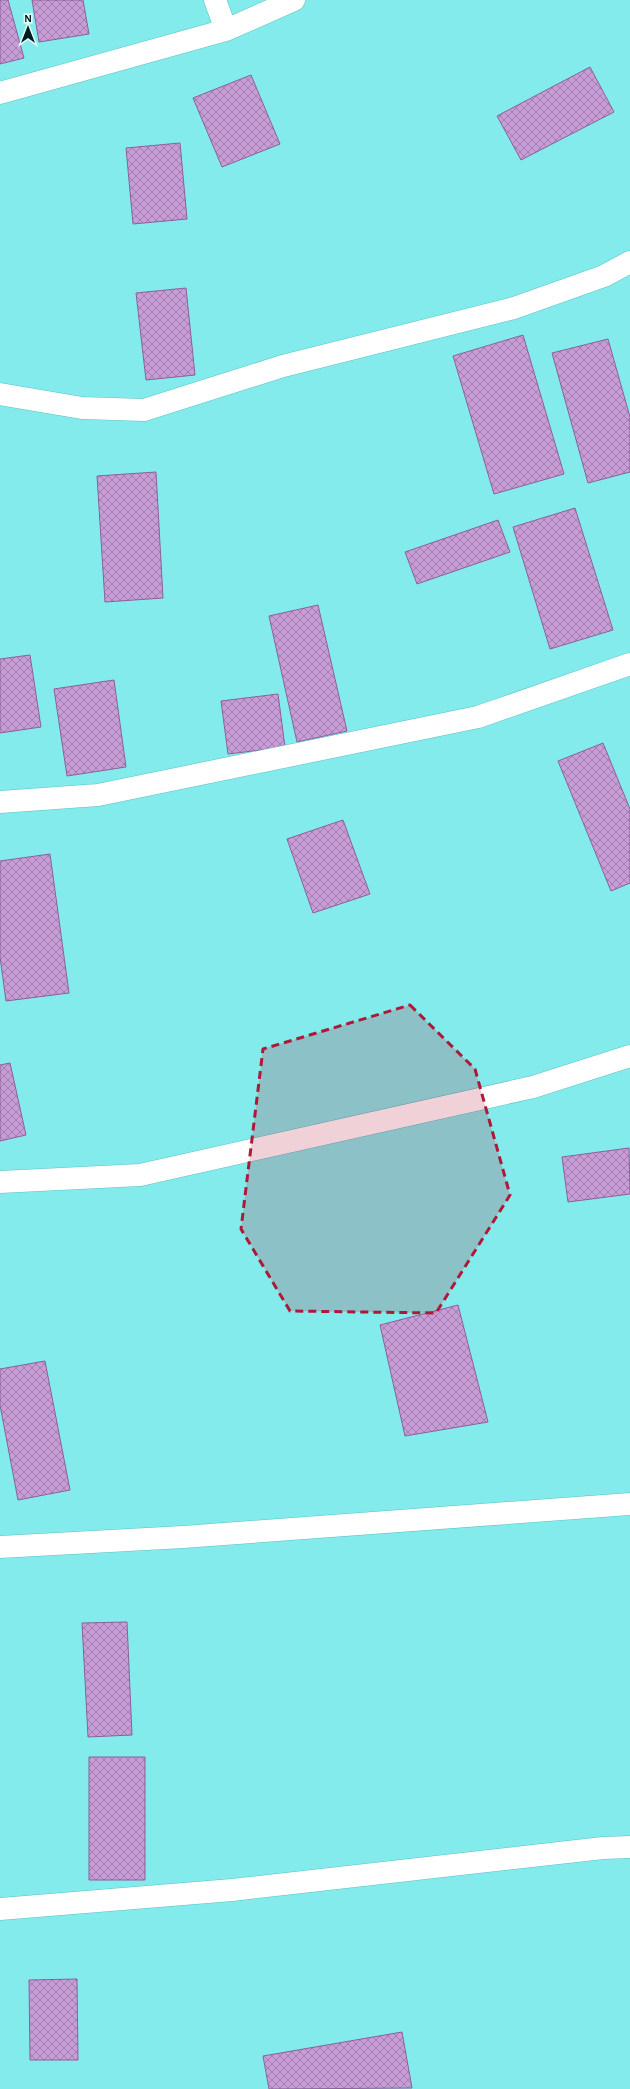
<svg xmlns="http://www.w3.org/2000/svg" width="630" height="2089" font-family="'Alegreya Sans',sans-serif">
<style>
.building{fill:url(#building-cross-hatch);stroke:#8a6199}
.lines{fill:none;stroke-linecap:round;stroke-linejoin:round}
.street-casing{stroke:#59c1c3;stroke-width:23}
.street{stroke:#fff;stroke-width:22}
.marked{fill:#ae1938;fill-opacity:0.2;stroke:#ae1938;stroke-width:3;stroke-dasharray:8 5;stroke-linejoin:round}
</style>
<defs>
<pattern id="building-cross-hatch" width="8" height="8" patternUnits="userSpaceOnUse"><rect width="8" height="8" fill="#c89cd7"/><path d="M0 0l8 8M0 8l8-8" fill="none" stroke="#a07eae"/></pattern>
</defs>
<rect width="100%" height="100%" fill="#84ebed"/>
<path class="building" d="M0,0H8L24,58L0,64Z
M32,0H83L89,34L39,42Z
M590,67L614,112L521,160L497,116Z
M251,75L280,144L222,167L193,98Z
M180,143L187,219L133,224L126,148Z
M186,288L195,375L146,380L136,293Z
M523,335L564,474L494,494L453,356Z
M608,339L630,417V472L588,483L552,353Z
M156,472L163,598L105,602L97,476Z
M575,508L613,630L550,649L513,527Z
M498,520L510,552L417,584L405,552Z
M318,605L347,731L297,742L269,616Z
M30,655L41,727L0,733V659Z
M114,680L126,767L67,776L54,689Z
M278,694L285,747L228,754L221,701Z
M603,743L630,809V883L611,891L558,761Z
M343,820L370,894L313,913L287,839Z
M50,854L69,993L6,1001L0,957V861Z
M10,1063L26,1135L0,1141V1065Z
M629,1148L630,1194L568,1202L562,1157Z
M458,1305L488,1422L405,1436L380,1325Z
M45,1361L70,1490L18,1500L0,1405V1369Z
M127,1622L132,1735L88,1737L82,1623Z
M89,1757H145V1880H89Z
M77,1979L78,2060H30L29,1980Z
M402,2032L412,2088L269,2089L263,2056Z"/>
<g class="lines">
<defs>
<path id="street" d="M215,0L226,30
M0,93L226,30L294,0
M0,394L82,408L144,410L283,366L514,308L604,276L630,262
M0,802L98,795L478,717L630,664
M0,1182L140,1175L533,1087L630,1056
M0,1547L183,1537L630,1504
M0,1909L232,1890L603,1848L630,1847"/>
</defs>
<use href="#street" class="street-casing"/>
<use href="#street" class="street"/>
</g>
<path class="marked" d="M410,1005L475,1069L510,1195L436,1313L290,1311L241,1229L263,1049Z"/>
<g transform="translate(28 28)" stroke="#e2fefe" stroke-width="3" paint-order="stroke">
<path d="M0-3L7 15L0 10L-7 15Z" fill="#001b1c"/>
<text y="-6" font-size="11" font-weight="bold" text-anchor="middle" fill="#001b1c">N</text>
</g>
</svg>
